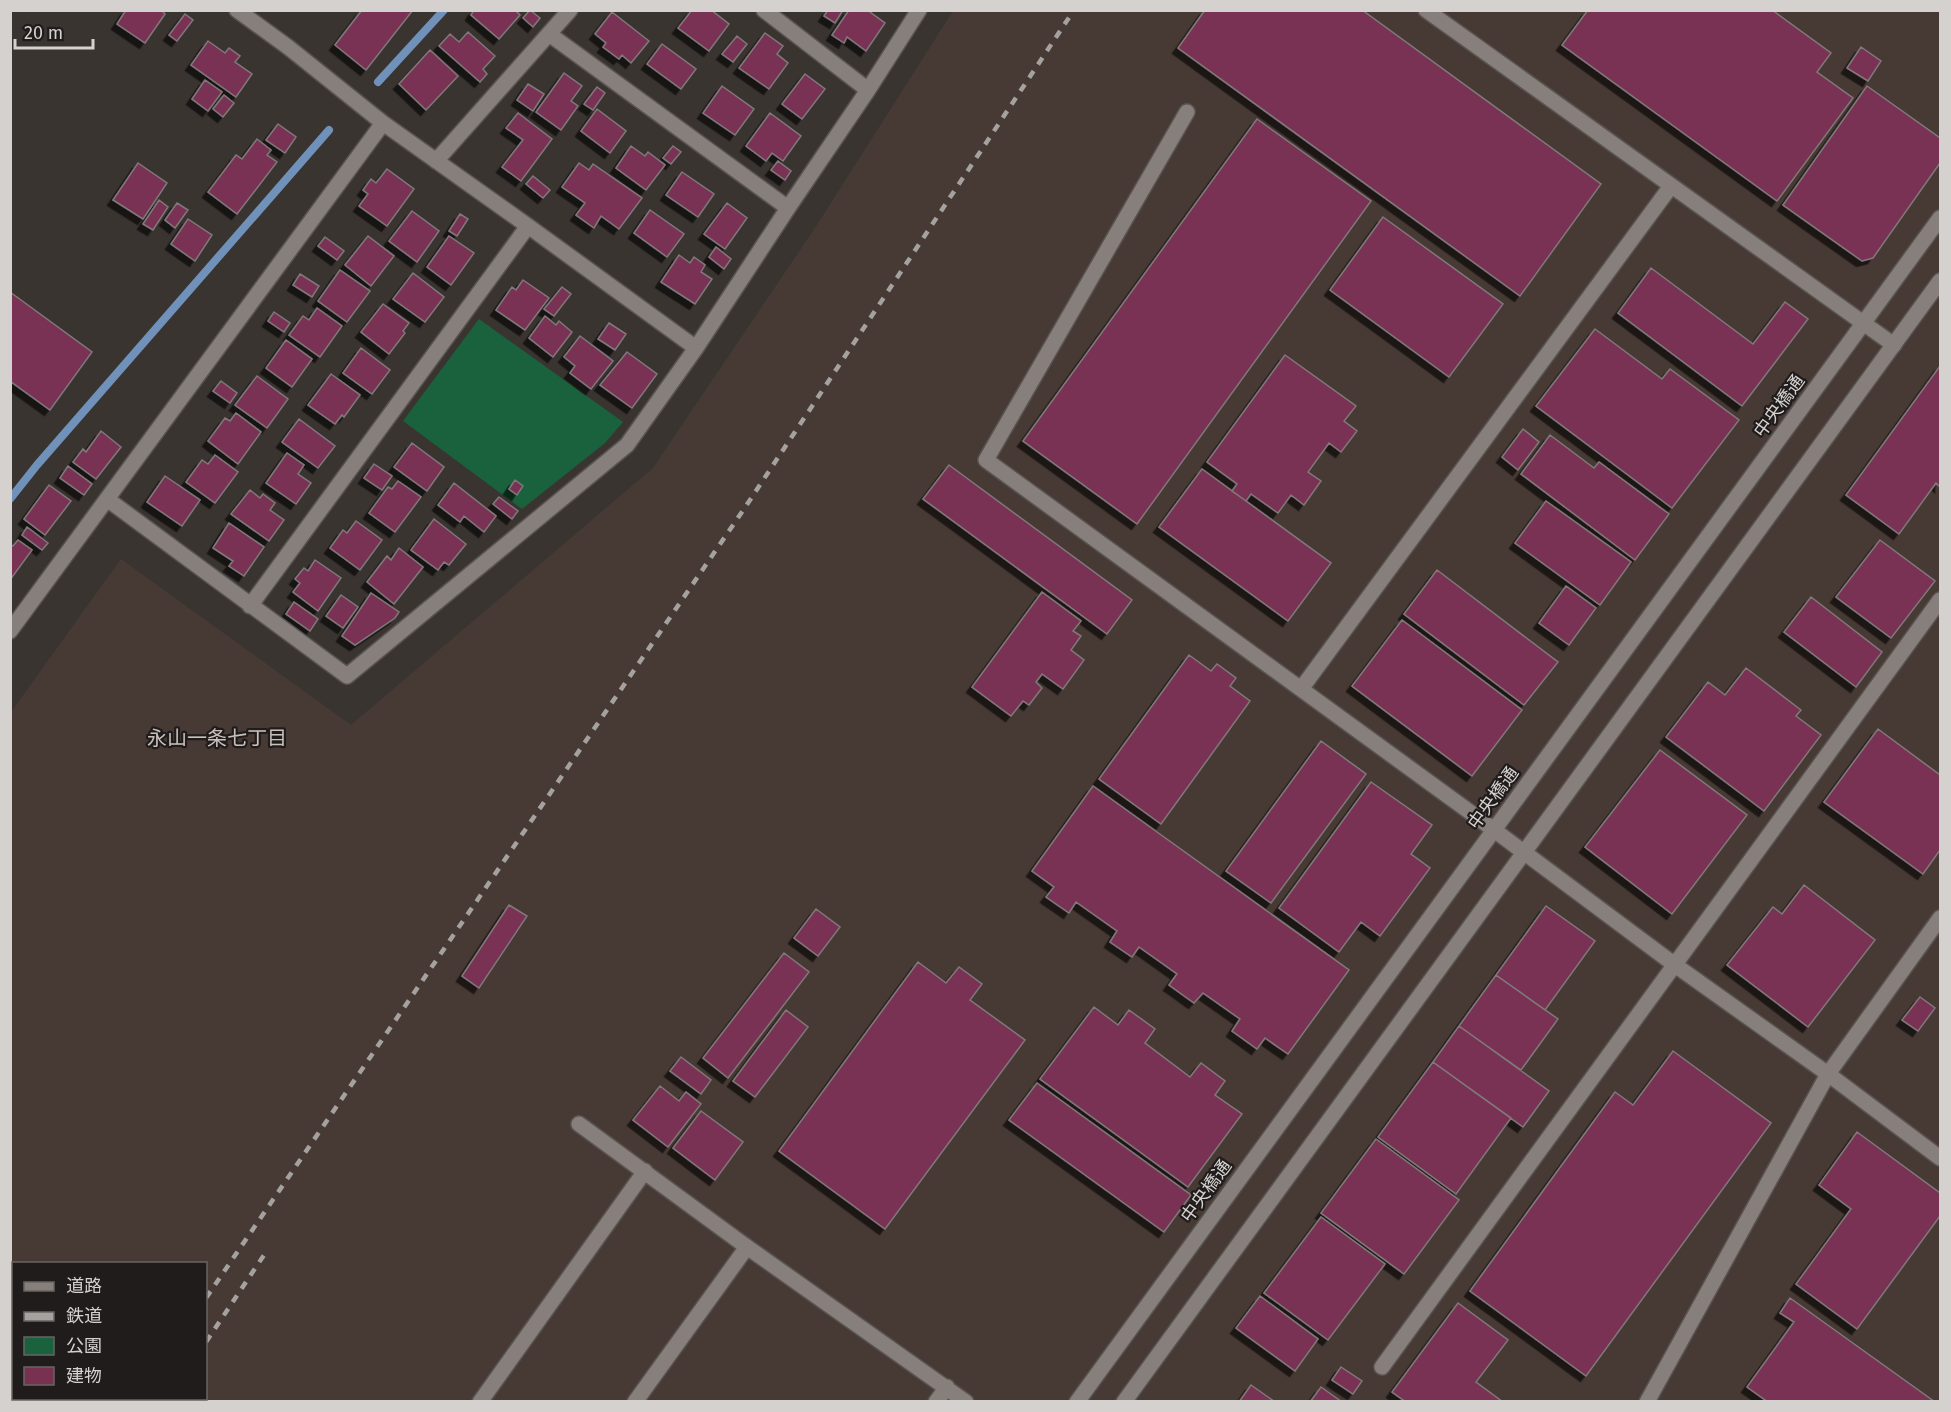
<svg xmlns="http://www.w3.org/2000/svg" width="1951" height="1412" font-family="'Fira Sans','Noto Sans JP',sans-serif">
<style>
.built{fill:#473a34;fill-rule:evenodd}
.green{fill:#1a623e}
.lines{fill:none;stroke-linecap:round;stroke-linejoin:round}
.stream{stroke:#7091ba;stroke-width:8}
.building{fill:#793152;stroke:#80797b;stroke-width:1.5;filter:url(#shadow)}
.lane-casing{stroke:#585250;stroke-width:18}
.street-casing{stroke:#585250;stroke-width:18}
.secondary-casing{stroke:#585250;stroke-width:18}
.lane{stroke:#867f7c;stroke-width:15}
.street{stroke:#867f7c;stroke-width:15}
.secondary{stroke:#867f7c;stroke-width:15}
.rail{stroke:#a5a19e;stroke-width:4.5;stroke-dasharray:8 8;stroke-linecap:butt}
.labels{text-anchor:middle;stroke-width:4.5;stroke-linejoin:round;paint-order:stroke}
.street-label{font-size:18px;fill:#d5d1cf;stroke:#1f1c1b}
.neighbourhood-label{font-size:20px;fill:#c9c1bd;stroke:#1f1c1b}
</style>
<defs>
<filter id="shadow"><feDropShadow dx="-5.5" dy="5.5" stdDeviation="0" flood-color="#0009"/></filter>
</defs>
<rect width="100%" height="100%" fill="#3a3431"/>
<path class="built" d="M953,11H1940V1401L11,1402V712L121,559L351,725L653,468L817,225ZM14,1264H206V1398H14Z"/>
<path class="green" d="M479,319L623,422L605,443L522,509L403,421Z"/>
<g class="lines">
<path class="stream" d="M378,82L444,10
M10,499L37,465L329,130"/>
</g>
<path class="building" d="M126,10H161L165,14L145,43L117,24Z
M362,10H413L366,70L335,45Z
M474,10H515L520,15L499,39L471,15Z
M530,10L540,18L533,27L523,18Z
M692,10H711L729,24L709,51L678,28Z
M828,10H843L835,23L824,16Z
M849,10H867L885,23L866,51L847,37L844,43L832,35Z
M1205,10H1362L1601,184L1520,296L1178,48Z
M1588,10H1772L1831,53L1817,72L1853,98L1777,201L1562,45Z
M612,12L649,41L631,63L622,55L619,59L603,47L606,43L595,34Z
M185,14L193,20L177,41L169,35Z
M468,32L495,56L483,69L487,74L480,82L439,46L450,34L459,42Z
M765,33L783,46L777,54L788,63L769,89L739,68Z
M737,36L747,44L733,62L722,54Z
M208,41L225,53L229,48L240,56L235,62L252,74L236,97L191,65Z
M662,44L696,69L681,89L647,64Z
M1861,47L1881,61L1868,81L1847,68Z
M430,50L458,76L426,110L399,84Z
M564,73L582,86L571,101L578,106L561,130L536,112Z
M805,74L825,89L802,119L782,104Z
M205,80L222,92L208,111L192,99Z
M528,84L544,94L533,111L517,100Z
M722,86L754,109L735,135L703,113Z
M1867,86L1940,138V163L1873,258L1862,261L1783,205Z
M597,87L605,93L593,110L584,104Z
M224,95L234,103L223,117L213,109Z
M597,109L626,131L610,153L581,131Z
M518,113L552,139L521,181L502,167L523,140L506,128Z
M770,113L801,136L783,161L772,153L766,161L746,146Z
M1257,119L1371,201L1137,524L1023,441Z
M278,124L296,137L285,153L266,140Z
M257,139L271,150L267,155L277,162L237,214L208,192L236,155L242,159Z
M631,146L645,156L648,152L665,165L646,190L616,168Z
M673,146L681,152L671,164L663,158Z
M778,161L791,171L785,180L771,170Z
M138,163L167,183L143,219L113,200Z
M579,163L589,170L593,164L642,198L619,229L601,216L594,228L576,215L585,203L562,187Z
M387,169L414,189L387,226L359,206L368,194L363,190L371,179L376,183Z
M682,172L714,194L698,217L666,195Z
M533,176L550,190L543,198L526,184Z
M159,200L168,207L153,230L143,224Z
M177,203L188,210L175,228L165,220Z
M727,203L747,218L725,249L704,234Z
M650,210L684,234L667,257L634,233Z
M412,211L439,231L417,262L389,241Z
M460,214L468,219L457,236L449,231Z
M1383,217L1503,304L1449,377L1330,290Z
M188,219L212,235L195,261L171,244Z
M368,236L394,256L371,286L345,265Z
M449,236L474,253L451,285L427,267Z
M325,237L344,251L337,260L318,246Z
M716,247L731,259L724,269L709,257Z
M679,255L690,263L694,257L705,265L701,272L712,279L695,304L661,282Z
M1651,268L1753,344L1785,302L1808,319L1742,406L1618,313Z
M340,270L370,291L347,322L318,301Z
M413,273L444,297L425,322L393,299Z
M300,274L319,286L312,297L293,285Z
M523,280L549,298L525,330L496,310L512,287L516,290Z
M562,287L571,294L554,316L544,309Z
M10,292L92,352L50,410L10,381Z
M383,304L409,323L403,331L405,333L389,354L361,332Z
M317,308L342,326L320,357L289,335L303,316L309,320Z
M274,312L290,323L284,332L268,321Z
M545,316L556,325L559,321L572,332L553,357L529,338Z
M609,323L626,334L615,350L598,339Z
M1595,329L1662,379L1670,369L1739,420L1672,508L1536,406Z
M580,336L613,361L591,389L570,373L575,366L564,357Z
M286,340L312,359L292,387L266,368Z
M361,348L390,370L372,394L343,373Z
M627,352L657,374L632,408L600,385Z
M1285,355L1356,406L1344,421L1357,431L1341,452L1329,443L1308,472L1321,481L1304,505L1291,495L1278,513L1251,494L1246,501L1232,491L1237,484L1207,462Z
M1940,366V487L1936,483L1899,534L1846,495Z
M331,374L360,395L344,417L342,415L335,424L308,405Z
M257,376L288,399L267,428L235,405Z
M221,381L237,393L230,403L213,391Z
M236,413L261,432L238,464L208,441L225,418L230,421Z
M299,419L335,446L318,468L282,442Z
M1523,429L1539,442L1518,470L1502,457Z
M101,431L121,447L96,479L73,462L83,449L86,452Z
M1550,435L1594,468L1599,462L1669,514L1635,560L1521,474Z
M412,443L444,467L427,491L394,467Z
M287,453L304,465L298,474L311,483L296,504L266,483Z
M215,455L238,472L215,503L186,482L202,460L208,464Z
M374,464L392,476L382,490L364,478Z
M949,465L1132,600L1107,634L923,499Z
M68,466L92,484L84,495L60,478Z
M1202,469L1331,563L1288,621L1159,527Z
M165,476L200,500L182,526L147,502Z
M515,480L523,486L517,495L509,489Z
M398,481L421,497L395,532L369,513L388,487L392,489Z
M454,483L496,516L484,532L464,516L460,522L438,505Z
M49,485L71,501L45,535L24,519Z
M250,490L260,498L263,494L275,503L270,510L284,520L269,541L231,514Z
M499,497L518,511L512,519L493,504Z
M1546,501L1631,562L1600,605L1515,543Z
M434,519L466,544L449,565L444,562L438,570L411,550Z
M356,521L382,540L360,570L330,548L343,530L347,533Z
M229,523L264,547L244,576L229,566L233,561L213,548Z
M27,527L48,543L42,550L22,535Z
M18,540L32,550L10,580V544L13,546Z
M1880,540L1935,581L1891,638L1836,597Z
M399,548L423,567L394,604L367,582L387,556L391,560Z
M315,560L341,578L318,611L293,592L300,583L295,579L304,568L308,571Z
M1437,570L1558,662L1524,705L1404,614Z
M1566,586L1596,608L1569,645L1539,623Z
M1042,592L1081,621L1073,631L1081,636L1071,650L1084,660L1063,689L1042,674L1036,682L1042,688L1029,705L1023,701L1011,716L972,687Z
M371,593L399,612L395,618L355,645L342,636Z
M341,595L358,607L343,628L326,616Z
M1811,597L1882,652L1856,687L1784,632Z
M294,602L318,619L310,631L286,614Z
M1402,620L1522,710L1472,776L1352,686Z
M1189,655L1211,671L1217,664L1236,678L1230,686L1250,701L1161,824L1099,779Z
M1746,668L1801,710L1796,716L1821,735L1764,811L1666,737L1708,682L1725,695Z
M1878,729L1940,775V850L1923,874L1824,802Z
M1321,741L1366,774L1271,903L1226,871Z
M1660,750L1747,815L1672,914L1585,847Z
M1371,782L1432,825L1411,854L1430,868L1380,936L1361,922L1339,952L1279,908Z
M1093,786L1349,970L1288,1054L1265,1038L1257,1049L1232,1031L1240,1019L1203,993L1194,1003L1169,985L1177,974L1139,947L1132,957L1110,942L1117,931L1076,902L1069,913L1046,897L1054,887L1032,871Z
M1804,885L1875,940L1808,1027L1727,965L1773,907L1782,914Z
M509,905L527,916L479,988L462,976Z
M1546,906L1595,941L1545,1010L1496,975Z
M816,909L840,927L818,956L794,938Z
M784,953L809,972L728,1078L703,1058Z
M918,962L946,983L959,967L982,984L970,1000L1025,1040L885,1229L779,1151Z
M1496,975L1558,1019L1521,1070L1459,1026Z
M1920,997L1935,1008L1918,1031L1902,1020Z
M1094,1007L1118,1025L1129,1010L1155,1029L1145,1043L1190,1077L1201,1063L1225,1081L1215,1095L1242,1114L1188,1187L1040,1079Z
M786,1010L808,1027L755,1097L733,1081Z
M1459,1026L1549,1091L1523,1127L1433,1062Z
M1673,1051L1771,1123L1586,1376L1470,1291L1615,1092L1633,1105Z
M681,1057L711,1080L701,1094L670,1071Z
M1433,1062L1511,1118L1456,1194L1378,1137Z
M1037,1083L1191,1195L1164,1232L1009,1120Z
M660,1086L679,1101L686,1092L701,1104L668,1147L633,1120Z
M701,1111L743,1142L715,1180L673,1148Z
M1857,1132L1940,1193V1216L1857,1329L1796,1284L1851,1209L1819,1185Z
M1376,1139L1459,1200L1404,1274L1321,1213Z
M1321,1217L1385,1264L1328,1340L1264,1293Z
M1260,1296L1318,1339L1295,1371L1236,1328Z
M1790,1298L1935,1402H1768L1747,1387L1794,1322L1780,1313Z
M1458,1303L1508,1340L1476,1382L1503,1402H1406L1392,1392Z
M1341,1367L1362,1381L1353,1394L1332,1380Z
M1251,1385L1275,1402H1239Z
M1321,1387L1342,1402H1310Z"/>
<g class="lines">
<defs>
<path id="lane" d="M480,1402L645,1171
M635,1402L747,1247"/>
<path id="street" d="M237,10L288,47L383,123L528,226L696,348
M764,10L868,90
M1426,10L1894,345
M549,34L788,208
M1187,112L986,460L1474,815L1675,965L1828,1074L1940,1158
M436,161L570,10
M107,499L347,676L627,445L696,348L788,208L868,90L919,10
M250,606L528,226
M10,631L383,123
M1301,689L1671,186
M579,1124L747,1247L966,1402
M1382,1367L1940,600
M936,1402L947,1387
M1647,1402L1828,1074L1940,918"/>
<path id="secondary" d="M1077,1402L1940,218
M1124,1402L1940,281"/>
</defs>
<use href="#lane" class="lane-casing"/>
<use href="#street" class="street-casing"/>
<use href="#secondary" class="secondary-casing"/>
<use href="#lane" class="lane"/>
<use href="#street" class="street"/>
<use href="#secondary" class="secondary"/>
<path class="rail" d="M206,1298L746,506L1074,10
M206,1342L264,1255
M136,1402L138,1398
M166,1402L168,1398"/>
</g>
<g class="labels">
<g class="street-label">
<text transform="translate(1779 406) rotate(-54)" y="6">中央橋通</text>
<text transform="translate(1493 798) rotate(-54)" y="6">中央橋通</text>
<text transform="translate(1206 1191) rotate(-54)" y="6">中央橋通</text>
</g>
<g class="neighbourhood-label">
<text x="217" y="745">永山一条七丁目</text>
</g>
</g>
<rect width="1951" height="1412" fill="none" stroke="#d5d1cf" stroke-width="24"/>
<rect x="12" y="1262" width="195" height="138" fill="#1f1c1b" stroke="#686463" stroke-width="1.5"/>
<rect x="24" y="1282" width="30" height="9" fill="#867f7c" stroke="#686463" stroke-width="1.5"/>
<text x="66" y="1292" font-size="18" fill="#d5d1cf">道路</text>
<rect x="24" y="1312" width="30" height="9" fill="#a5a19e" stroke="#686463" stroke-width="1.5"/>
<text x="66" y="1322" font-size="18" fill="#d5d1cf">鉄道</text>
<rect x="24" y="1337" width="30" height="18" fill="#1a623e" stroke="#686463" stroke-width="1.5"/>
<text x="66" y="1352" font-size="18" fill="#d5d1cf">公園</text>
<rect x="24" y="1367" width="30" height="18" fill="#793152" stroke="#686463" stroke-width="1.5"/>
<text x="66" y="1382" font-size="18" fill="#d5d1cf">建物</text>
<path d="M15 39v9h78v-9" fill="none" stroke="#d5d1cf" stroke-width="3"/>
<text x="24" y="39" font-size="18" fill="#d5d1cf" stroke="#1f1c1b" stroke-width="4.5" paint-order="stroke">20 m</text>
</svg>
